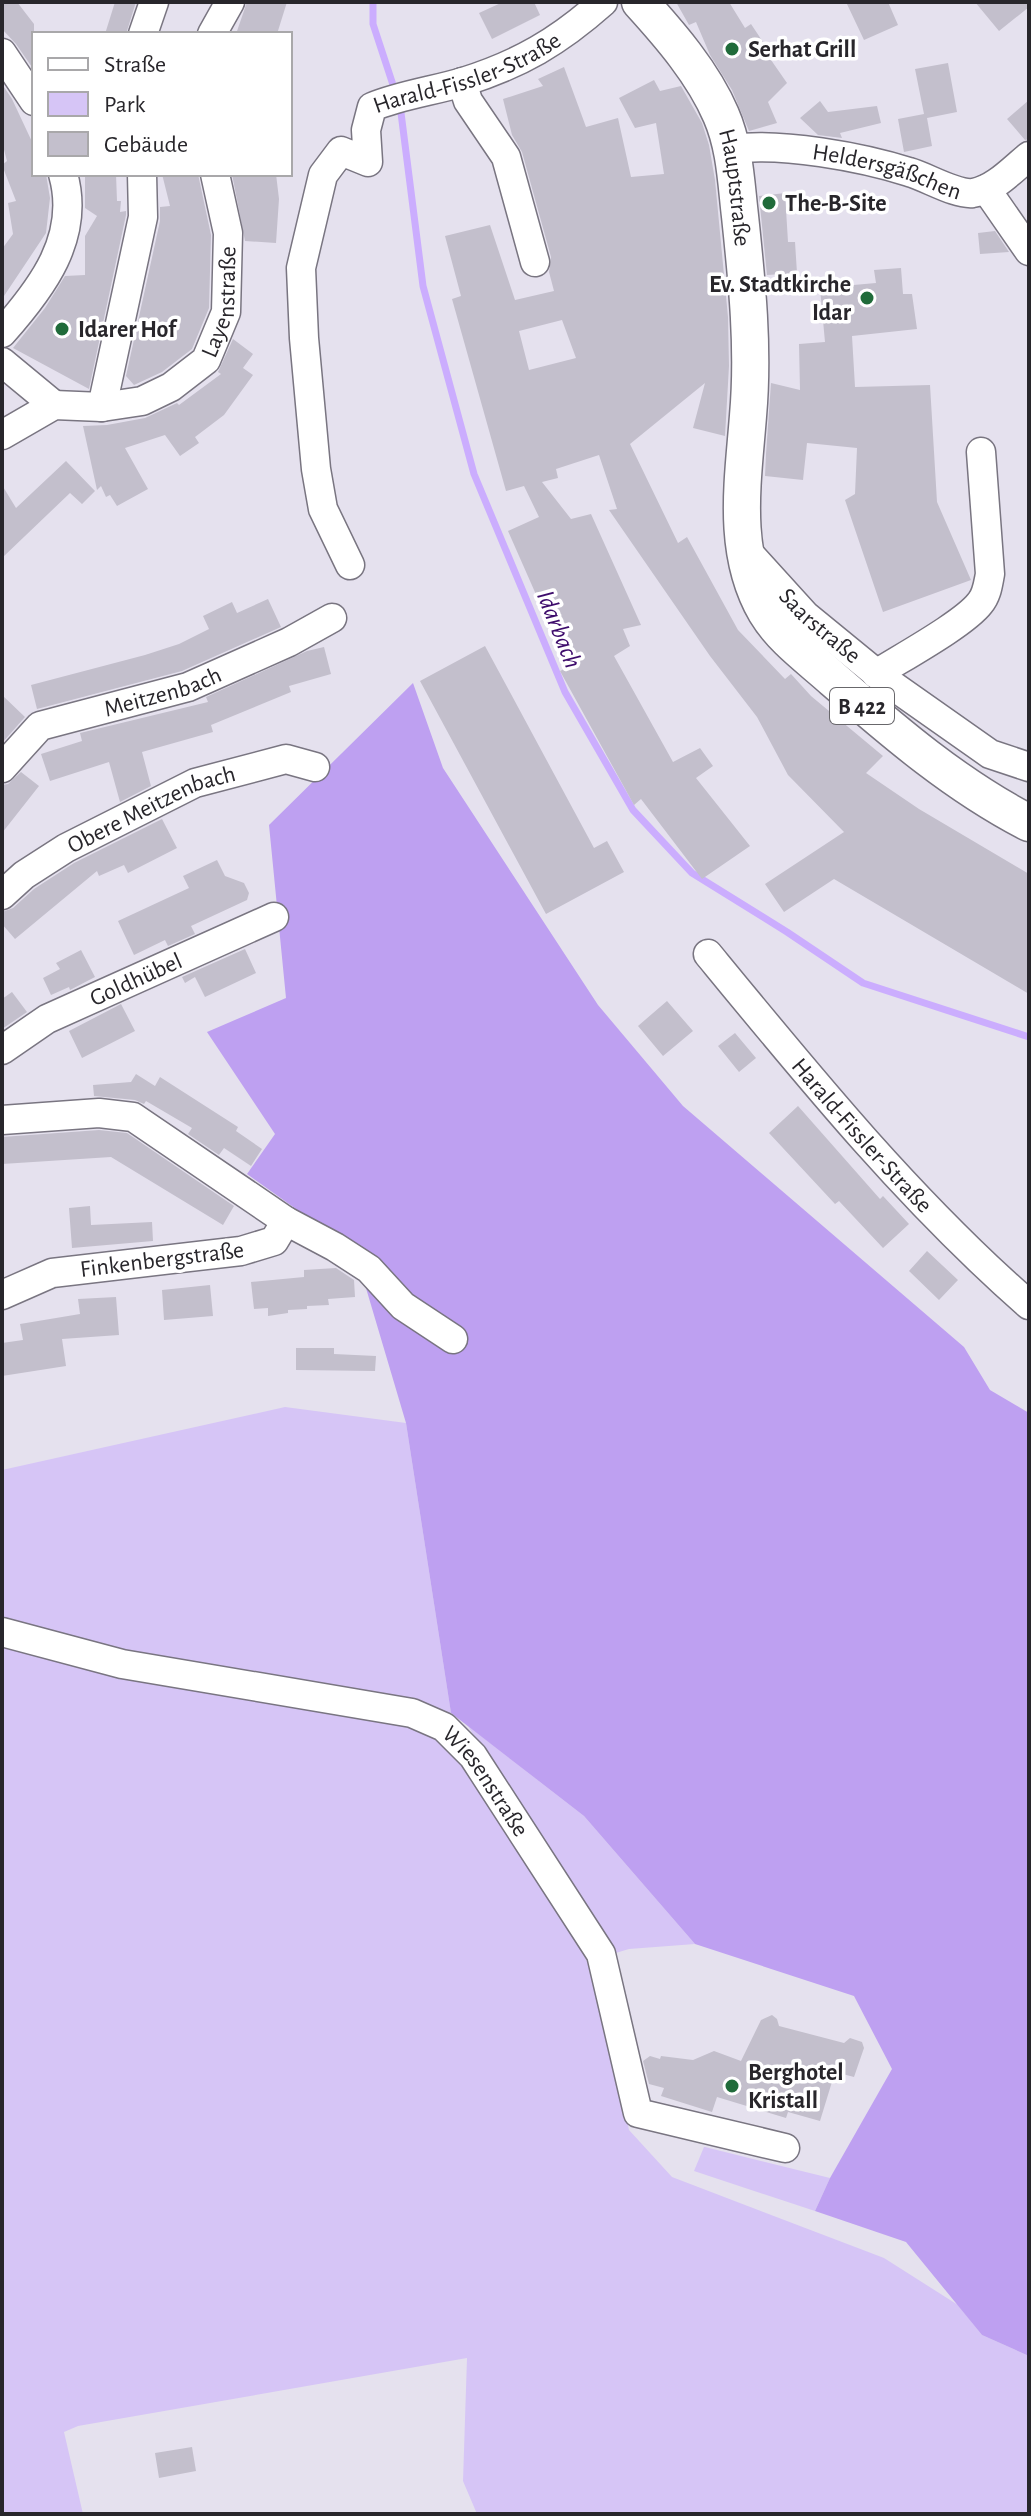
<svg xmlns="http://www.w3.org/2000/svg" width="1031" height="2516" font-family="'Alegreya Sans',sans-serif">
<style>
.green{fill:#d6c5f6}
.forest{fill:#bea0f1}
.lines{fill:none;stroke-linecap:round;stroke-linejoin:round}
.stream{stroke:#cbadfe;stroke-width:7}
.building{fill:#c3bfcc;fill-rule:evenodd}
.minor-casing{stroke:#797581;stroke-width:31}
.major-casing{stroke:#797581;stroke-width:39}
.minor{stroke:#fff;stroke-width:28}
.major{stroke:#fff;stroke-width:36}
.poi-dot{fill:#206b3a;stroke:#fff;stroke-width:3}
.labels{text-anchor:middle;stroke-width:7;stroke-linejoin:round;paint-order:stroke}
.shield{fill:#fff;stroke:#68676b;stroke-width:2}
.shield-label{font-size:22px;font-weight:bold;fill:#28262b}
.poi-label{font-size:24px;font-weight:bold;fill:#28262b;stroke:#fff;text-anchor:start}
.street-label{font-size:24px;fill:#28262b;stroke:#fff}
.water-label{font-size:26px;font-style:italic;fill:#3d0b6b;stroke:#fff}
</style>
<rect width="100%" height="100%" fill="#e5e1ee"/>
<path class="green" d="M285,1407L406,1423L451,1713L454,1749L563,1911L591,1970L607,2025L629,2130L672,2177L884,2258L958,2305L982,2335L1029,2356V2514H477L463,2481L467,2358L78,2426L64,2432L83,2514H2V1470Z
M468,1726L584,1816L695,1944L629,1949L609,1955Z
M704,2147H705L830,2178L815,2211L694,2171Z"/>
<path class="forest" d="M413,683L443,768L598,1005L683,1106L964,1347L990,1390L1029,1413V2356L982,2335L906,2242L815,2211L830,2178L892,2069L854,1996L695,1944L584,1816L451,1713L406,1423L355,1251L247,1174L275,1134L207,1032L286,998L269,825Z"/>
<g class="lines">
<path class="stream" d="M373,2V24L396,94
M400,105L423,286L474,474L565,692L633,810L692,873L787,932L863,983L1029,1037"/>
</g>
<path class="building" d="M2,2H17L34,24V70L16,44L2,29Z
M115,2H136L126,34H105Z
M247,2H287L277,34H236Z
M503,2H534L540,15L492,39L479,13Z
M676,2H729L745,28L751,24L763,42L760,44L787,83L768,102L777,123L749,131L732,90L710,55L696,22L689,25Z
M846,2H888L898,25L864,40Z
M975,2H1029V7L999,31Z
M948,63L957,112L927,118L932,146L904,152L898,119L924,114L915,69Z
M564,67L586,127L618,118L631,177L664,174L656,123L635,128L619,98L654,80L660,91L681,86L702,123L709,145L715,180L728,317L729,366L725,436L693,428L705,383L630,444L678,543L687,537L738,630L785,679L791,674L811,696L883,756L866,773L919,809L1029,874V994L834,879L784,912L765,884L844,832L788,775L757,717L710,656L609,510L617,509L599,455L556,469L558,478L542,482L571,519L591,514L641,625L623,629L630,646L614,656L673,762L700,748L713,766L696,778L750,846L702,879L641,799L634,805L560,671L568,667L508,531L539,517L524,486L506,491L452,299L461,296L445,236L490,225L515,300L554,291L549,272L551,257L522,152L512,135L503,99L543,86L538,79ZM562,320L576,358L529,370L519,331Z
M2,84L12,99L34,146V174H46L50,198L46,233L2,299V249L13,234L8,203L16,201L2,165L7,161L2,142Z
M1029,100V139L1025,140L1007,119Z
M820,101L828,112L877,106L881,123L840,133L842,138L818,135L800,118Z
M85,174H116L117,201H121L120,212L126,211V215L89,389L13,348L45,308L65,276L85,275V236L97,216L85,208Z
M162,174H198L211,235L209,308L192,349L162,372L134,385L126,376L160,221V207L170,206Z
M232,174H276L279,199L276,243L245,241Z
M785,193L788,242H795L797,273L767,275L759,196Z
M995,231L1009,252L980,254L978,233Z
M901,268L903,294H912L917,329L852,336L855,387L930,385L937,502L971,580L883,612L845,500L855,494L857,448L807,443L803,480L765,476L766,454L771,383L800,390L799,344L825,342L820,288L876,283L874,270Z
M233,339L253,354L243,368L253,375L224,415L195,437L199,443L180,456L165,435L125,448L148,489L117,506L110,495L106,497L101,486L97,490L83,426L107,425L145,418L177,403L179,405L221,374L218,372Z
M66,461L95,491L82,504L70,493L2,558V485L16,508Z
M268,599L281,627L182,671L37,709L31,685L145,655L179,644L209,629L203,616L232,602L237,613Z
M485,646L594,848L607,841L624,872L546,914L420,681Z
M324,647L331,674L289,686L291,692L211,725L213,732L142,752L151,786L120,802L109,762L50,781L41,754L82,741L80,733L208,702L206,697L307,651Z
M2,695L25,717L2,743Z
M21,772L39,786L2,833V785L8,784Z
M162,819L177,848L128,873L124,865L99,876L97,871L15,939L2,924V912L13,908L34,889L74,863Z
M217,860L225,876L244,883L249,893L247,900L191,926L195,934L168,946L165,940L134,955L118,921L189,888L183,876Z
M245,949L256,973L205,997L195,977L185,983L182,977Z
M81,950L95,977L70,990L69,987L51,995L43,978L60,969L56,963Z
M12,992L27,1012L2,1029V999Z
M667,1001L693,1031L663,1056L638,1026Z
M121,1004L135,1031L82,1058L69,1031Z
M735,1033L756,1058L739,1072L718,1046Z
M136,1074L155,1086L160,1077L238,1127L236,1131L262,1149L251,1166L224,1148L219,1155L188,1134L192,1128L146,1101L144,1104L135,1100L94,1096L93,1085L131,1082Z
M798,1106L880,1199L883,1196L909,1224L883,1248L839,1201L835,1204L769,1133Z
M99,1130L127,1133L234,1206L223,1225L111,1157L2,1164V1137Z
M90,1206L91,1225L152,1222L153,1241L72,1248L69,1208Z
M927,1251L958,1280L939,1300L909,1271Z
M336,1268L354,1280L355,1297L328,1299L329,1305L307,1306V1309L288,1310V1313L268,1316V1308L254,1309L251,1282L304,1277V1270Z
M210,1285L213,1316L164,1320L162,1290Z
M116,1297L119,1335L62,1339L66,1366L2,1376V1343L23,1340L20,1324L80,1314L78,1299Z
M296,1348H334V1354L376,1356L375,1371L296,1370Z
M772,2015L777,2019L779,2026L844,2043L850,2038L862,2042L864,2048L854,2077L835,2072L820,2121L788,2112L786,2118L717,2097L712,2112L661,2096L664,2088L649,2084L643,2061L650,2056L660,2059L661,2056L693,2060L714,2051L741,2061L761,2020Z
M192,2447L196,2471L159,2478L155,2453Z"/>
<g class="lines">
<defs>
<g id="minor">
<path d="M143,34L154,2"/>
<path d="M212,34L230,2"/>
<path d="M2,53L34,101"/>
<path d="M462,82L468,101L506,157L535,262"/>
<path id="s1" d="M732,149C780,142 862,157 909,172C927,177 956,195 973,193C994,190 1013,169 1029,156"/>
<path d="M986,189L1029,251"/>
<path d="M2,333C42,288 81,237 63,174"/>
<path d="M2,362L54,405"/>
<path d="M102,407L143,217L142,174"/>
<path id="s2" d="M2,435L54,405L102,407L142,401L171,387L206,360L226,312L228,233L215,174"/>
<path id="s3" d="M746,550L805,615L882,678L990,754L1029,767"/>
<path id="s4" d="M350,565L323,509L316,469L304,338L301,268L323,175L341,151L368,162L366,130L372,107C401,95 433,91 463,82C520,64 558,42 603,2"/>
<path d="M876,674C901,658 964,624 980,603C987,595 988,584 990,574L981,452"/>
<path id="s5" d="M2,768L40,726L188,687L289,642L332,618"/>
<path id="s6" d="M2,895L24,875L66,848L195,783L286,759L315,767"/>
<path id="s7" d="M708,954C809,1077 909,1200 1029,1305"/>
<path id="s8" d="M2,1050L47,1019L274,917"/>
<path d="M2,1120L99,1113L133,1117L286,1221L274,1241L241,1251L52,1273L2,1295"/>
<path d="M286,1221L335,1247L369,1269L403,1306L453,1339"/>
<path id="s9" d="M2,1632L122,1664L412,1713L444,1727L473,1756L601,1954L638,2113L785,2148"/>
</g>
<g id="major">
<path id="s10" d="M640,2C670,35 703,73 721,115C735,147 736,182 740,216C747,282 754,349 748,416C743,481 731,552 766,612C782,639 811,659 834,680C895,733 957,786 1029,823"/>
</g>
</defs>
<use href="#minor" class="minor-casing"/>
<use href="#major" class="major-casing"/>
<use href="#minor" class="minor"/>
<use href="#major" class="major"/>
</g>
<g class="poi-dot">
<circle cx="732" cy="49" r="8"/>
<circle cx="769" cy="203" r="8"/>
<circle cx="867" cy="298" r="8"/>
<circle cx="62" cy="329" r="8"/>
<circle cx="732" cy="2086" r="8"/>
</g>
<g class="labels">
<rect class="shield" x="830" y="688" width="64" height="36" rx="6"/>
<g class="shield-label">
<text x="862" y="714">B 422</text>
</g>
<g class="poi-label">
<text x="748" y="57">Serhat Grill</text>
<text x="785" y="211">The-B-Site</text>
<text x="851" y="292" text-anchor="end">Ev. Stadtkirche<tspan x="851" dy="28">Idar</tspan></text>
<text x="78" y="337">Idarer Hof</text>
<text x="748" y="2080">Berghotel<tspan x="748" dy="28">Kristall</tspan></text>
</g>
<g class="street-label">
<text dy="8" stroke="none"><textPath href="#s4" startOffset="616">Harald-Fissler-Straße</textPath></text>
<text dy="8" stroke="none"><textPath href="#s1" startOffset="158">Heldersgäßchen</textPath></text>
<text dy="8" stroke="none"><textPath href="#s10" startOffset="214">Hauptstraße</textPath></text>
<text dy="8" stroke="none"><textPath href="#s2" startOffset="286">Layenstraße</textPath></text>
<text dy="8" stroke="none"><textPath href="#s3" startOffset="106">Saarstraße</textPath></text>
<text dy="8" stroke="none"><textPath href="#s5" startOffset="184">Meitzenbach</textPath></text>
<text dy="8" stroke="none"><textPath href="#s6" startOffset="174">Obere Meitzenbach</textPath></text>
<text dy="8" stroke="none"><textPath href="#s8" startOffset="152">Goldhübel</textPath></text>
<text dy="8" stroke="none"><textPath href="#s7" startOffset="238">Harald-Fissler-Straße</textPath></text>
<text transform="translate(162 1259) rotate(-7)" y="8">Finkenbergstraße</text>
<text dy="8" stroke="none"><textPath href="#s9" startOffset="522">Wiesenstraße</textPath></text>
</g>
<g class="water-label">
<text transform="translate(560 629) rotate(68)" y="9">Idarbach</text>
</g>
</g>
<rect width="1031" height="2516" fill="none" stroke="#28262b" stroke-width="8"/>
<rect x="32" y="32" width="260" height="144" fill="#ffffff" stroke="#a9a8aa" stroke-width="2"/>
<rect x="48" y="58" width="40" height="12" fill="#ffffff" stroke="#a9a8aa" stroke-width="2"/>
<text x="104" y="72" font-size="24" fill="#28262b">Straße</text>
<rect x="48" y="92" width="40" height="24" fill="#d6c5f6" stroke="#a9a8aa" stroke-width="2"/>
<text x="104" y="112" font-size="24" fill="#28262b">Park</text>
<rect x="48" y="132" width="40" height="24" fill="#c3bfcc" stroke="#a9a8aa" stroke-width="2"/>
<text x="104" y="152" font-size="24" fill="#28262b">Gebäude</text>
</svg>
